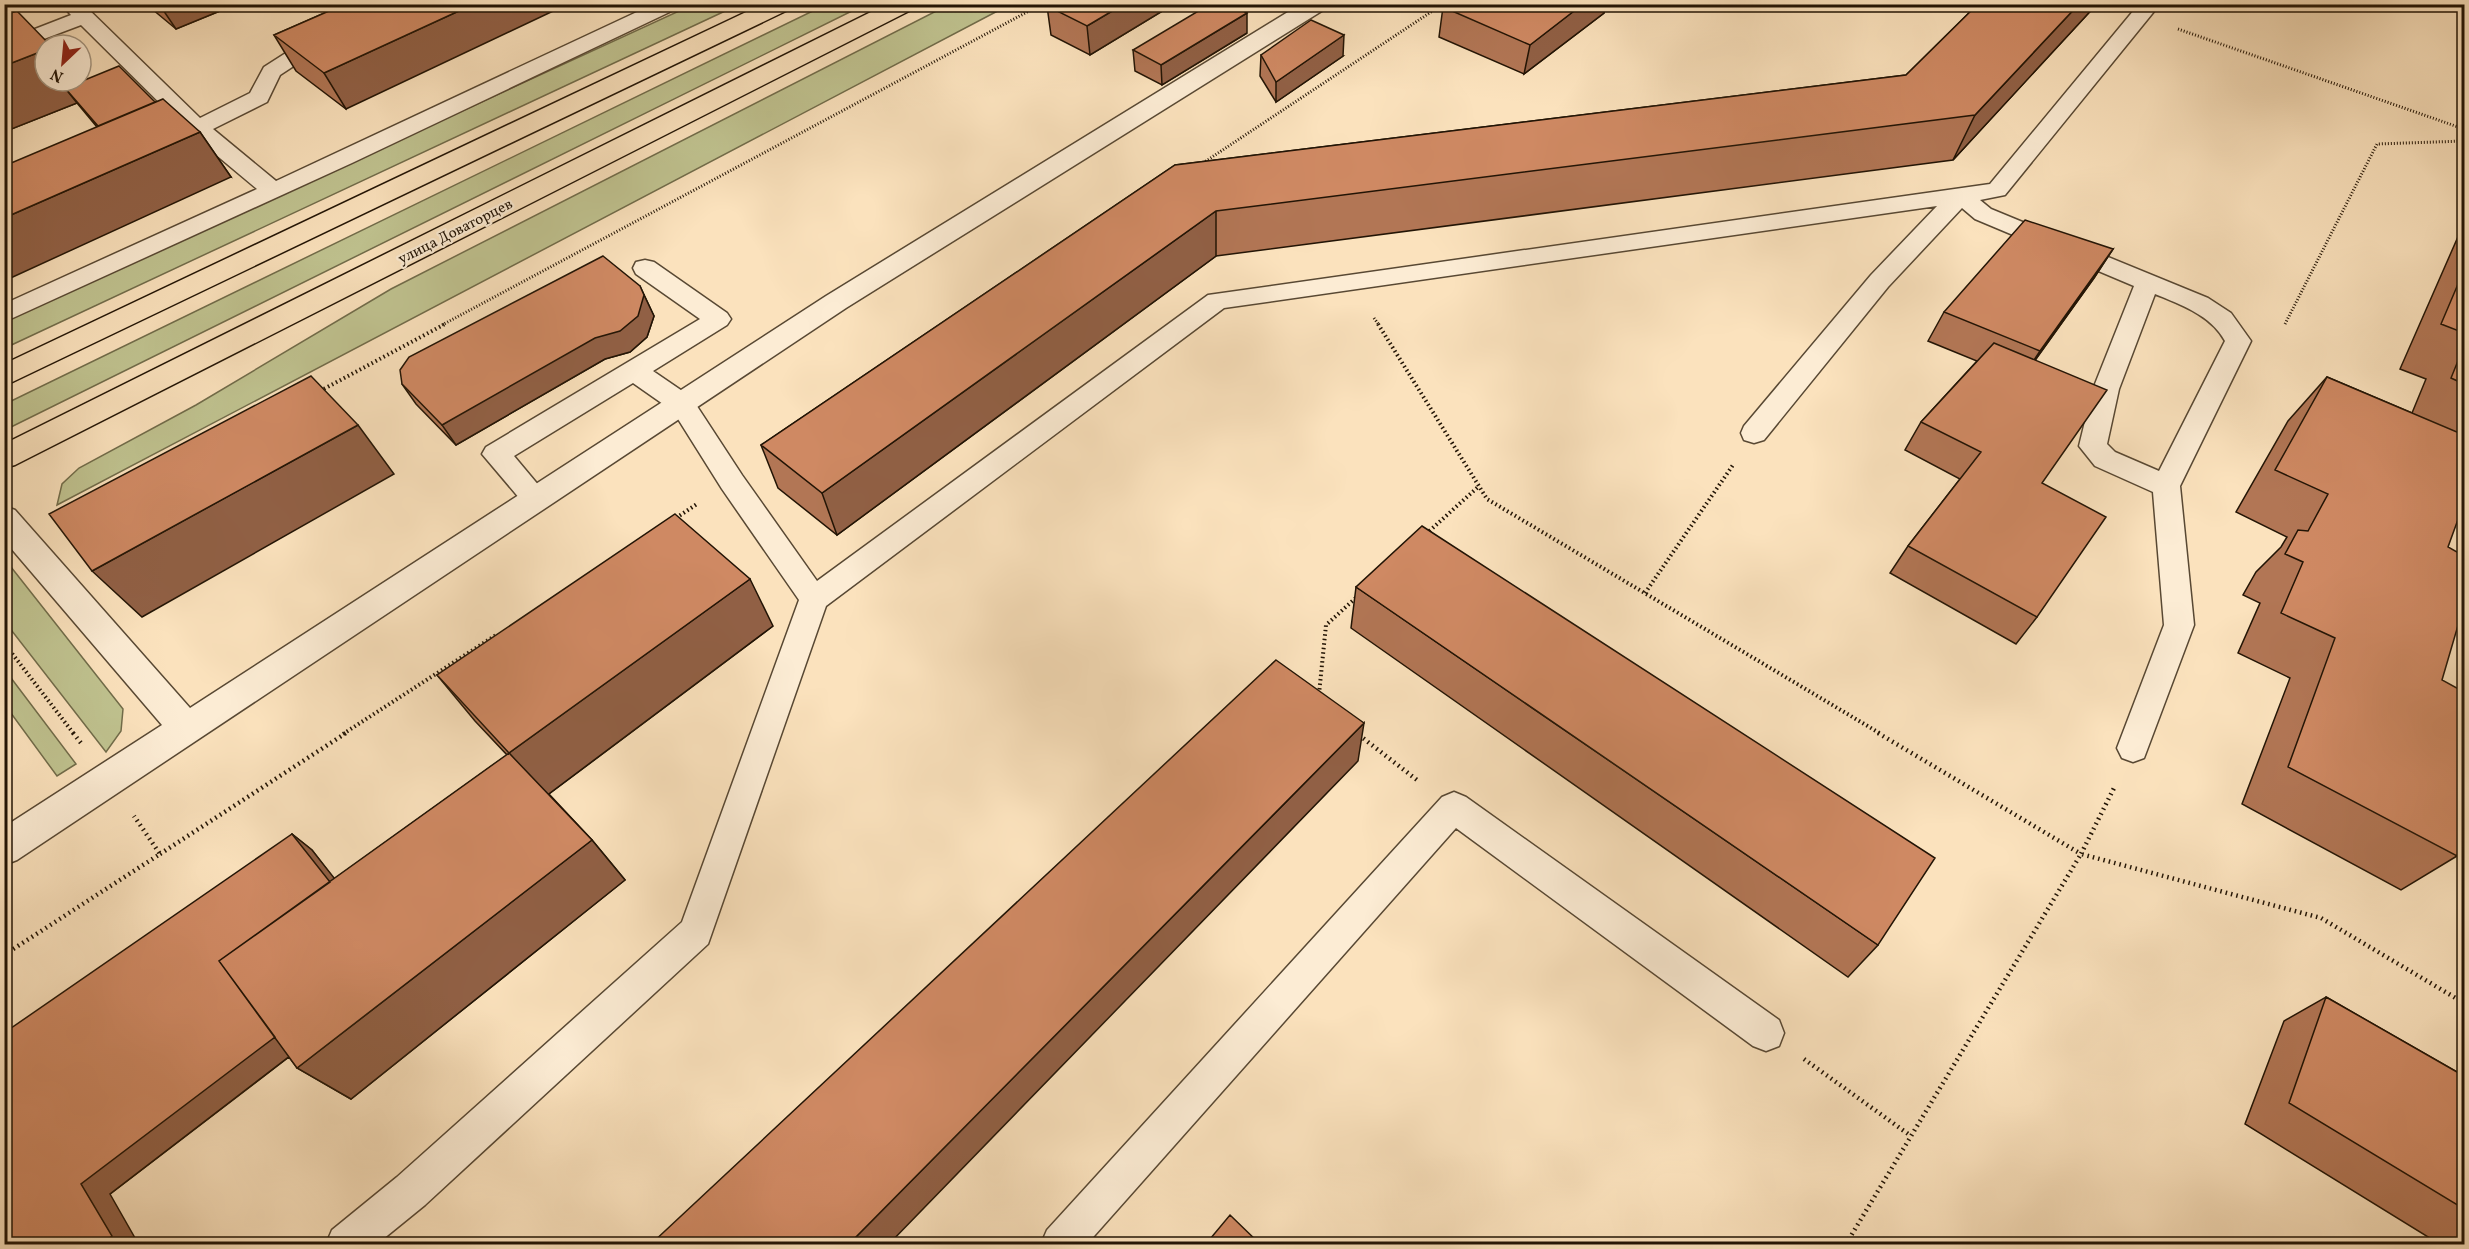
<svg xmlns="http://www.w3.org/2000/svg" width="2469" height="1249" font-family="Vollkorn,serif">
<style>
.green{fill:#c0c390;stroke:#716c4a;stroke-width:1.5}
.lines{fill:none;stroke-linecap:round;stroke-linejoin:round}
.lane-casing{stroke:#584833;stroke-width:3}
.street-casing{stroke:#584833;stroke-width:3}
.primary-casing{stroke:#221405;stroke-width:3}
.path-far2{stroke:#221405;stroke-width:3;stroke-dasharray:1 2;stroke-linecap:butt}
.path-far1{stroke:#221405;stroke-width:4;stroke-dasharray:1.5 3;stroke-linecap:butt}
.path{stroke:#221405;stroke-width:4.5;stroke-dasharray:1.5 4;stroke-linecap:butt}
.lane{fill:#fcecd4;fill-rule:evenodd}
.street{fill:#fcecd4;fill-rule:evenodd}
.primary{fill:#fbe2bd;fill-rule:evenodd}
.wall{fill:#b27655;stroke:#221405;stroke-width:1.5}
.shaded-wall{fill:#916045;stroke:#221405;stroke-width:1.5}
.building{fill:#cf8963;stroke:#221405;stroke-width:1.5}
.labels{text-anchor:middle;stroke-width:4.5;stroke-linejoin:round;paint-order:stroke}
.far-street-label{font-size:15px;fill:#221405;stroke:#fcecd4}
</style>
<rect width="100%" height="100%" fill="#fbe2bd"/>
<filter id="stains"><feTurbulence type="fractalNoise" baseFrequency=".00333" numOctaves="4"/><feColorMatrix values="0 0 0 0 .2 0 0 0 0 .09 0 0 0 0 .02 0 0 0 .5 -.17"/></filter>
<radialGradient id="worn" r=".72"><stop offset=".6" stop-color="#630" stop-opacity="0"/><stop offset="1" stop-color="#630" stop-opacity=".3"/></radialGradient>
<path class="green" d="M692,5H738L5,348L4,322Z
M825,5H864L5,430V404Z
M948,5H1009L57,505L62,484L79,468L196,405L391,289Z
M11,567L123,709L121,731L106,752L5,622V571Z
M5,670L76,764L57,776L5,705Z"/>
<g class="lines">
<defs>
<path id="lane" d="M61,4H83L200,118L250,93L264,67L328,26L335,4H355L344,33L280,75L267,102L213,129L276,181L654,4H681L678,8L352,163L4,322V304L257,189L190,133L81,25L4,54V41L71,15Z
M2139,4H2160L2005,195L1980,200L1991,209L2208,298L2231,313L2251,341L2180,486L2194,625L2144,758L2133,762L2122,758L2117,748L2164,625L2153,492L2095,466L2079,446L2093,389L2134,286L1975,219L1962,208L1888,287L1764,440L1754,443L1744,440L1741,433L1744,426L1871,275L1937,206L1224,308L826,606L708,944L425,1205L377,1244H326L332,1230L397,1177L682,922L799,600L722,489L673,411L633,383L514,456L550,499L546,506L536,510L526,506L482,454L486,447L700,319L636,274L633,268L636,262L645,260L654,262L727,313L731,319L727,325L653,371L691,397L742,475L817,581L1208,295L1990,184ZM2155,294C2181,305 2211,315 2225,341L2159,471L2115,452L2107,444L2119,389Z
M1454,792L1466,797L1779,1020L1784,1033L1779,1046L1766,1051L1753,1046L1456,828L1087,1244H1041L1047,1230L1442,797Z"/>
<path id="street" d="M1301,4H1328L1325,9L846,308L17,860L4,865V827L162,725L4,540V506L15,510L190,708L826,296Z"/>
<path id="primary" d="M763,4H793L790,9L4,386V364Z
M887,4H916L913,9L15,465L4,468V444Z"/>
</defs>
<use href="#lane" class="lane-casing"/>
<use href="#street" class="street-casing"/>
<use href="#primary" class="primary-casing"/>
<path class="path-far2" d="M2178,29L2464,129
M1203,163L1443,4
M1374,318L1379,325
M2285,324L2377,144L2464,141
M442,325L1042,4"/>
<path class="path-far1" d="M1378,324L1487,499L1881,734
M320,391L445,324
M676,518L697,504
M1426,534L1478,487
M1645,593L1733,465
M4,643L74,734
M1319,694L1326,625L1358,596
M343,734L496,635"/>
<path class="path" d="M73,733L81,743
M1878,733L2081,854L2114,788
M1359,735L1417,780
M160,854L346,733
M4,955L160,854L134,816
M1804,1059L1911,1136
M1846,1244L2081,854L2321,918L2464,1003"/>
<use href="#lane" class="lane"/>
<use href="#street" class="street"/>
<use href="#primary" class="primary"/>
</g>
<path class="wall" d="M146,4H237L176,29Z
M345,4L346,109L296,71L274,35Z
M1050,4H1174L1090,55L1051,35L1047,6Z
M1447,4H1606L1604,13L1524,74L1439,37L1443,7Z
M1978,4H2097L1953,160L1216,256L837,535L778,488L761,445L1175,165L1906,75Z
M4,15L79,83L155,102L200,132L231,177L97,127L77,103L4,132Z
M1247,33L1162,85L1135,71L1133,50Z
M1261,55L1343,56L1276,102L1260,76Z
M2464,223V465L2459,481L2448,547L2442,680L2457,856L2401,890L2242,804L2290,678L2238,653L2260,603L2243,595L2256,572L2281,547L2287,537L2236,512L2288,421L2327,377L2412,413L2426,379L2400,369Z
M2113,249L2094,278L2035,360L2042,483L2037,617L2016,644L1890,573L1908,546L1960,479L1905,450L1921,422L1977,361L1928,341L1944,312Z
M640,286L654,316L647,337L630,352L605,359L456,445L416,404L402,384Z
M1356,587L1878,945L1848,977L1351,628Z
M773,626L549,794L592,840L625,880L351,1099L297,1068L289,1057L110,1194L4,1245L292,834L312,850L334,879L507,755L475,721L437,675Z
M2326,997L2464,1076V1245H2441L2245,1124L2284,1021Z"/>
<path class="shaded-wall" d="M159,4H237L176,29Z
M474,4H568L346,109L324,73Z
M1124,4H1174L1090,55L1087,26Z
M1583,4H1606L1604,13L1524,74L1530,45Z
M2079,4H2097L1953,160L1975,115Z
M1247,13V33L1162,85L1161,65Z
M1344,35L1343,56L1276,102V82Z
M45,50V81H78L90,98L65,88L77,103L4,132V66Z
M200,132L231,177L4,281V218Z
M1216,211V256L837,535L822,493Z
M2113,249L2094,278L2021,380L2040,351Z
M644,295L654,316L647,337L630,352L605,359L456,445L442,425Z
M358,425L394,474L142,617L92,571Z
M750,579L773,626L546,796L509,753Z
M1364,723L1358,761L888,1245H848Z
M292,834L312,850L372,926L308,1042L110,1194L139,1245H101L81,1184Z
M592,840L625,880L351,1099L297,1068Z"/>
<path class="building" d="M345,4H474L324,73L274,35Z
M1050,4H1124L1087,26L1047,6Z
M1210,4H1230L1247,13L1161,65L1133,50Z
M1447,4H1583L1530,45L1443,7Z
M1978,4H2079L1975,115L1216,211L822,493L761,445L1175,165L1906,75Z
M17,11L50,45H45V50L4,66V15Z
M1311,20L1344,35L1276,82L1261,55Z
M119,66L155,102L98,126L65,88Z
M163,99L200,132L4,218V166Z
M2025,220L2113,249L2040,351L1944,312Z
M603,256L640,286L644,295L638,316L620,331L595,338L442,425L402,384L400,370L409,357Z
M2464,270V333L2441,324Z
M1994,343L2107,390L2042,483L2106,517L2037,617L1908,546L1981,452L1921,422Z
M2464,346V384L2451,378Z
M311,376L358,425L92,571L49,514Z
M2327,377L2464,435V465L2459,481L2464,487V503L2448,547L2464,556V605L2442,680L2464,692V831L2457,856L2288,767L2335,638L2281,613L2303,562L2285,554L2298,530L2308,531L2328,494L2275,470Z
M675,514L750,579L509,753L592,840L297,1068L219,961L509,753L437,675Z
M1422,526L1935,858L1878,945L1356,587Z
M1276,660L1364,723L848,1245H650Z
M292,834L330,882L219,961L275,1037L81,1184L112,1236L101,1245H4V1033Z
M2326,997L2464,1076V1209L2289,1103Z
M1230,1215L1261,1245H1205Z"/>
<g class="labels">
<g class="far-street-label">
<text transform="translate(455 231) rotate(-27)" y="5">улица Доваторцев</text>
</g>
</g>
<rect width="2469" height="1249" fill="none" stroke="#fbe2bd" stroke-width="24"/>
<rect x="6" y="6" width="2457" height="1237" fill="none" stroke="#221405" stroke-width="3"/>
<rect x="12" y="12" width="2445" height="1225" fill="none" stroke="#221405" stroke-width="1.5"/>
<g transform="translate(63 63) rotate(206)"><circle r="28" fill="#fcecd4" stroke="#a59681" stroke-width="1.5"/>
<path d="M0-4.5L10 22L0 15L-10 22Z" fill="#8f2418"/>
<text y="-9" font-size="16" font-weight="bold" text-anchor="middle" fill="#221405">N</text>
</g>
<rect width="100%" height="100%" filter="url(#stains)"/>
<rect width="100%" height="100%" fill="url(#worn)"/>
</svg>
